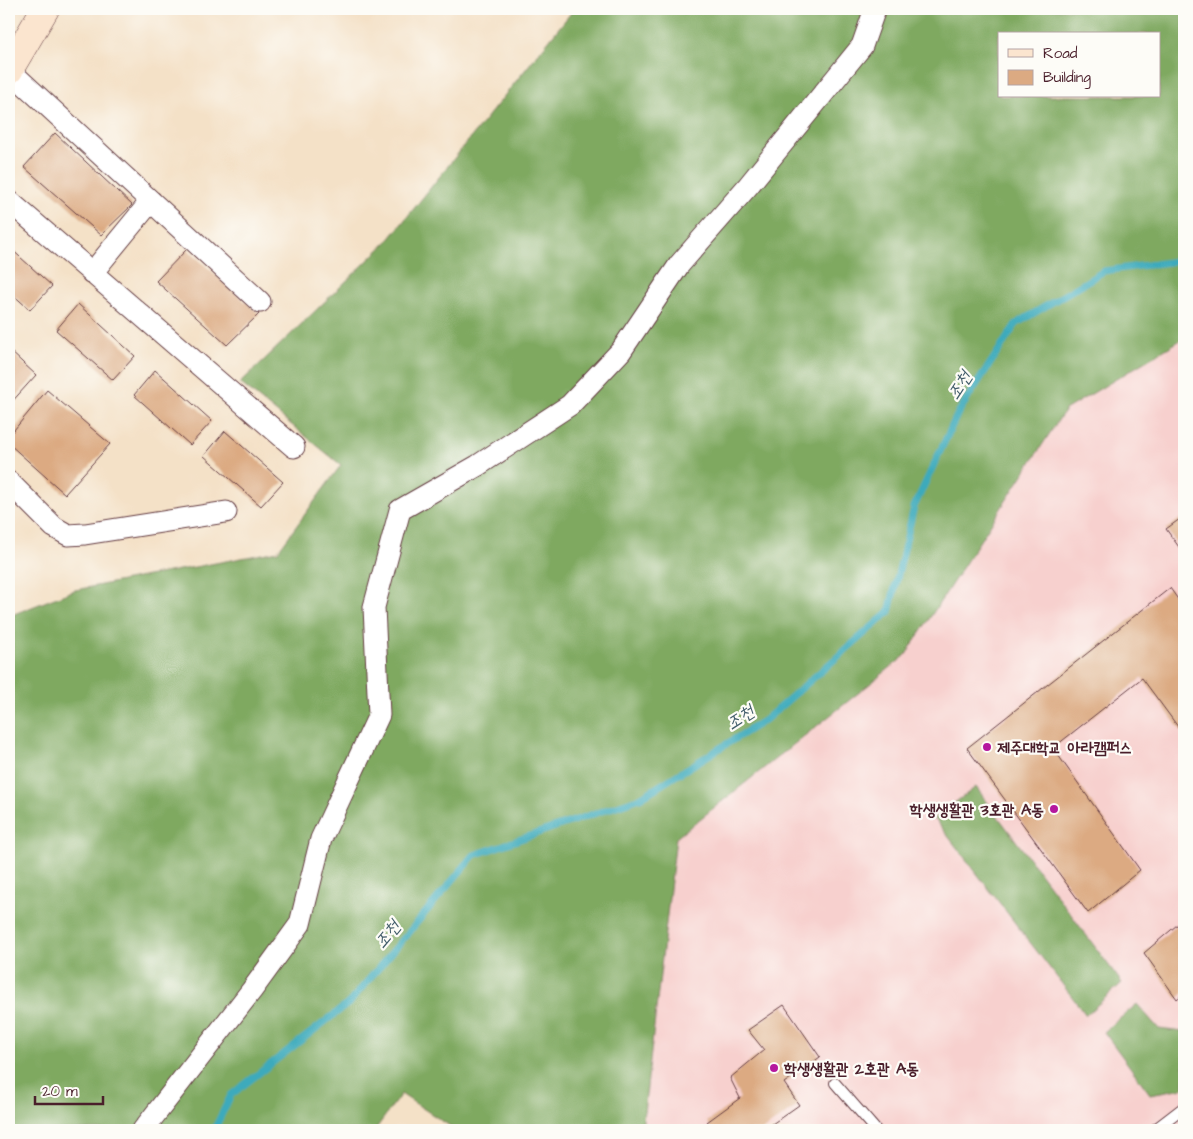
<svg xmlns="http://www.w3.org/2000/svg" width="1193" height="1139" font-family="'Architects Daughter','Poor Story',sans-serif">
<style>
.built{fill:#f7d0ce}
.forest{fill:#7fa960;stroke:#646446;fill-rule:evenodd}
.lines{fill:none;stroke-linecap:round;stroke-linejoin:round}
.stream{stroke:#3daabc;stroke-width:7}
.building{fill:#dcaa82}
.lane-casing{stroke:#643c42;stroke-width:12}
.street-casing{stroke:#643c42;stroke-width:23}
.secondary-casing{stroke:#643c42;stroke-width:29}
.lane{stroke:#fff;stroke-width:10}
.street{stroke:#fff;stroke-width:21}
.secondary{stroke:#fbe5cf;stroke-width:28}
.poi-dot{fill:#b5179e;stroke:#fdfcf7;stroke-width:2}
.labels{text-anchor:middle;stroke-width:4.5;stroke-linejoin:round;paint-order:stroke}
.poi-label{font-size:16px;font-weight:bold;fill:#4a1f2b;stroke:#fdfcf7;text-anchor:start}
.water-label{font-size:18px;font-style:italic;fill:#445e6c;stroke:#fdfcf7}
</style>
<rect width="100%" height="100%" fill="#fdfcf7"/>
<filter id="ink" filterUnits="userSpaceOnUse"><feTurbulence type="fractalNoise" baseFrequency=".02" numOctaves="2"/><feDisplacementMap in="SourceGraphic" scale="10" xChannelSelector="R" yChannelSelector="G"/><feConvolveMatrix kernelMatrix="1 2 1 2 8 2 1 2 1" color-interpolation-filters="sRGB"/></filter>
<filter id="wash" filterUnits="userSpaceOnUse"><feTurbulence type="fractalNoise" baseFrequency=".0096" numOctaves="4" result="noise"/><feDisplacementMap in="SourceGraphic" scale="20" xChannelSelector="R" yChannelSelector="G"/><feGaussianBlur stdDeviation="1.12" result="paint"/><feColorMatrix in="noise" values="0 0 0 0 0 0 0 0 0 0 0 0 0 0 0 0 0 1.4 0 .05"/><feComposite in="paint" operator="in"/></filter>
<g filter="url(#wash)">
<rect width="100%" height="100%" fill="#f4e1c7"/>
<path class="built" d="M1184,329V1130H638L646,862L905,656L1065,410Z"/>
<path class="forest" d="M574,9H1184V338L1065,410L905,656L676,838L642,1130H456L401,1094L375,1130H9V619L14,614L75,590L278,551L341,465L240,383L387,242ZM999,34H1159V96H999Z
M976,787L1122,983L1086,1015L934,818Z
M1137,1004L1159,1029L1184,1032V1088L1150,1094L1104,1032Z"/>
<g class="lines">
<path class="stream" d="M214,1130L231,1095L349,1003L474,855L640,798L765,720L889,612L914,507L958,413L1016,324L1104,271L1184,260"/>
</g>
<g id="blocks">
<path class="building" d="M55,133L132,205L101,235L24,167Z
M9,247L52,286L30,310L9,291Z
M187,249L259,314L227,345L156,281Z
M78,304L135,356L113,380L56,330Z
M9,350L36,375L9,405Z
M155,370L212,421L190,445L134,395Z
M47,390L110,444L65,494L9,444V436Z
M225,431L283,482L261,506L204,456Z
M1184,516V554L1166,529Z
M1170,588L1184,608V735L1142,678L1053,748L1140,870L1088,913L967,748Z
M1184,919V993L1177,999L1144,953Z
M784,1005L820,1057L784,1083L799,1105L765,1129V1130H712L707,1122L740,1098L730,1078L764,1050L748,1030Z"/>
</g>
</g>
<g filter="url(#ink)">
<use href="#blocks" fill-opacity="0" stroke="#643c42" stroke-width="1"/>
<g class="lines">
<defs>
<path id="lane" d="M835,1083L876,1130
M1154,1130L1184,1107"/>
<path id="street" d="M9,70L260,302
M9,201L294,447
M92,273L151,201
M9,482L54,527L68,535L85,534L226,512
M143,1130L252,990L300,924L321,839L379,715L374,607L400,510L477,466L570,405L621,351L679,265L748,186L862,46L875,9"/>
<path id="secondary" d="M9,70L45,9"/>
</defs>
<use href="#lane" class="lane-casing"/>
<use href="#street" class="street-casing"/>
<use href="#secondary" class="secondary-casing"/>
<use href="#lane" class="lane"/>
<use href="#street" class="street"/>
<use href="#secondary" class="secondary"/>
</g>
</g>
<g class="poi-dot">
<circle cx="987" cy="747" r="5"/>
<circle cx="1054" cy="809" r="5"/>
<circle cx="774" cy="1068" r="5"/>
</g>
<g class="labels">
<g class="poi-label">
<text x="997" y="753">제주대학교 아라캠퍼스</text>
<text x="1044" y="815" text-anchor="end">학생생활관 3호관 A동</text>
<text x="784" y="1074">학생생활관 2호관 A동</text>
</g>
<g class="water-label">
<text transform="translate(959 385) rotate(-57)" y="6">조천</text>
<text transform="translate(740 717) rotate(-33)" y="6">조천</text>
<text transform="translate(387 934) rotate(-50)" y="6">조천</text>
</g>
</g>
<rect width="1193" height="1139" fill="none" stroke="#fdfcf7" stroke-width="30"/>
<rect x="998" y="32" width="162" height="65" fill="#fdfcf7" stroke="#b5a4a5"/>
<rect x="1008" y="49" width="25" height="8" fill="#fbe5cf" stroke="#b5a4a5"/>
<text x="1043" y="58" font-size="15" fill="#4a1f2b">Road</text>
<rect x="1008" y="70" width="25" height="15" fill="#dcaa82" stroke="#b5a4a5"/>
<text x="1043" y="82" font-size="15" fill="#4a1f2b">Building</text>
<path d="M35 1096v8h68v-8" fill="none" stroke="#4a1f2b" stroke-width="2.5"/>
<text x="42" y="1096" font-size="15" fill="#4a1f2b" stroke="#fdfcf7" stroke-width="4" paint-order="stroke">20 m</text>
</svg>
